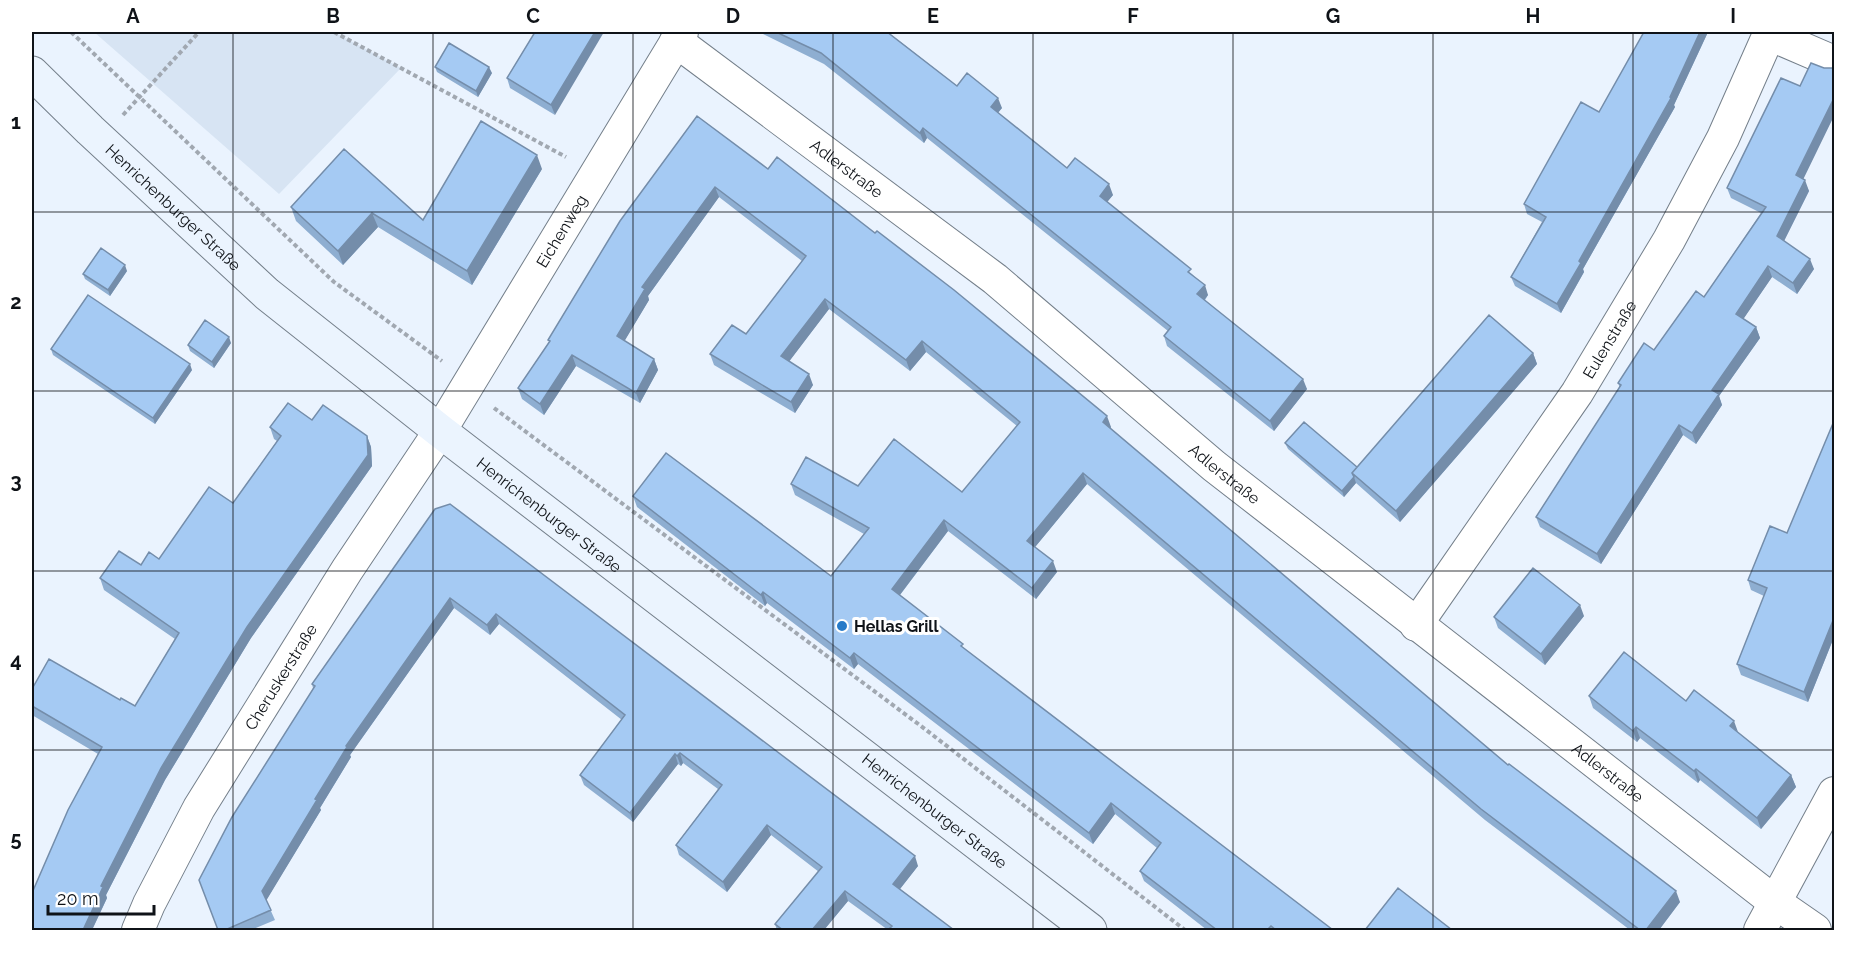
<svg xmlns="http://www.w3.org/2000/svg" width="1866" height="962" font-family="Raleway,sans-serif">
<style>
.built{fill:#d7e4f3}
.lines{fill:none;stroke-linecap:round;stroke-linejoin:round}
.street-casing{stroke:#747f8a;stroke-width:34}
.secondary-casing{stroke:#747f8a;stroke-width:35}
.path{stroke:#a1a8b1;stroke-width:4;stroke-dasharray:4.5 3;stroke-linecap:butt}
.street{stroke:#fff;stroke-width:32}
.secondary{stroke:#ebf4fe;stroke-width:33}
.wall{fill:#8eaed1}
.shaded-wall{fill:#748daa}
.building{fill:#a5caf3;stroke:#748daa;stroke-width:1.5}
.grid{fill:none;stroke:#0f1318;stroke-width:1.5;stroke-opacity:0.55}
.poi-dot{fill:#267ac8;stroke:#fff;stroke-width:2}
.labels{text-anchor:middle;stroke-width:6;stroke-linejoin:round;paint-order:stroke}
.street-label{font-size:16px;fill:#0f1318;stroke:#fff}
.poi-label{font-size:16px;font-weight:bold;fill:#0f1318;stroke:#fff;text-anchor:start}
.neatline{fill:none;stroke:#0f1318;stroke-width:2}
.grid-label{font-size:20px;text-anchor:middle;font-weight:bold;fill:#0f1318}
</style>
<rect width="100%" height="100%" fill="#eaf3fe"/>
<path class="built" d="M94,32H334L401,68L279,194Z"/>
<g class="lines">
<defs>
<g id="street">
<path d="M1769,34L1834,62"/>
<path id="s1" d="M676,41L995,279L1214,466L1776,903L1815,930"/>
<path id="s2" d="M1416,625L1577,393L1669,240L1723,138L1770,32"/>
<path id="s3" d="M138,930L149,904L199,808L347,570L440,431L682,32"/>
<path d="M1760,930L1834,793"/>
</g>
<g id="secondary">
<path id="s4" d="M32,73L90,130L267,294L440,431L1090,930"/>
</g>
</defs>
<use href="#street" class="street-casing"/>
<use href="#secondary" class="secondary-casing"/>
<path class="path" d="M71,32L334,282L442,361
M334,32L566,157
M123,115L199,32
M494,408L921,726L1185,930"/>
<use href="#street" class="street"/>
<use href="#secondary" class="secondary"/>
</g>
<path class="wall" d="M535,32L555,115L510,88L507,78Z
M759,32H888L957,86L1002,108L998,113L1067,168L1113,195L1107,202L1193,275L1208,295L1205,300L1307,389L1274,431L1167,346L1164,336L1168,331L927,138L924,143L824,64Z
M1647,32H1708L1674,105L1675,107L1583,269L1584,272L1561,313L1515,286L1511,277L1542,222L1527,214L1524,204L1599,112Z
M435,67L492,73L478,97L437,72Z
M697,116L1111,427L1110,429L1508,765L1680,902L1659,930H1630L1485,820L1087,484L1035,547L1057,572L1036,599L948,531L900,595L965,649L1333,930H1207L1144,881L1140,871L1157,848L1115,814L1093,844L858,664L854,669L767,603L765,606L637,507L633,496L831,576L864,534L795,495L791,484L858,486L962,492L1017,426L926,352L910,371L829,309L789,361L813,385L795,413L714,365L710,354L746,334L802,261L719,197L648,296L649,300L624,341L654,359L658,370L640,403L576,366L544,415L522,399L518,388L549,342L548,340Z
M344,149L423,220L542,169L472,285L378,227L343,265L296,221L291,207Z
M1803,179L1809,191L1784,241L1814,269L1797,294L1772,277L1743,319L1756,327L1760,338L1719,396L1722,405L1696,444L1683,435L1601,564L1540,527L1536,517L1620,388L1618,383L1654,350L1704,297L1761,213L1731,198L1727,188Z
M127,271L110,296L85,279L83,274Z
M231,343L214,368L190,351L188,345Z
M51,349L192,370L155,424L53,355Z
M1533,353L1537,364L1400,522L1356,483L1344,497L1288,449L1285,443L1357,467Z
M312,420L367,436L371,447L372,466L251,638L165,780L106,895L107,898L92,930H32L98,754L32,715V689L120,700L135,706L175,639L104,590L100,578L159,559L233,503L277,441L274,439L270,427Z
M1834,421V637L1808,702L1741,675L1737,664L1764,596L1751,590L1748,580L1787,533Z
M435,509L918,866L900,889L954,930H888L848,901L824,930H777L775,924L819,872L771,835L727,892L679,855L676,845L718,789L683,763L681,766L678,764L633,822L584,785L580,775L622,720L499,624L490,635L454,608L350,755L351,757L320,808L321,810L266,900L275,920L251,930H217L313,688L312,684Z
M1584,616L1545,665L1498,628L1494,617Z
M1589,696L1686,701L1737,732L1791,775L1796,787L1761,829L1700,780L1698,783L1640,738L1637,742L1593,708Z"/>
<path class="shaded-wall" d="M595,32H604L555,115L551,105Z
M1700,32H1708L1674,105L1675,107L1583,269L1584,272L1561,313L1557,304L1579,261L1670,97Z
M489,67L492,73L478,97L476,91Z
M998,98L1002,108L994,117L991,107Z
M1834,98V116L1800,186L1796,175Z
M923,128L927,138L924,143L920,133Z
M537,155L542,169L472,285L467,271Z
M1805,180L1809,191L1781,247L1777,236Z
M1109,184L1113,195L1103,207L1100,196Z
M715,187L719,197L648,296L649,300L621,347L617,336L642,287Z
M372,213L378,227L343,265L338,251Z
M1810,259L1814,269L1797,294L1793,283Z
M125,265L127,271L110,296L108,290Z
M1768,266L1772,277L1740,324L1736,314Z
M1205,285L1208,295L1201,304L1197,294Z
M825,299L829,309L785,367L781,356Z
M1756,327L1760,338L1719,396L1722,405L1696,444L1692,433L1712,390Z
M229,337L231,343L214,368L212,362Z
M922,341L926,352L910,371L906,360Z
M1533,353L1537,364L1400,522L1396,511Z
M572,355L576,366L544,415L540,404Z
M654,359L658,370L640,403L636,393Z
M190,364L192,370L155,424L153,418Z
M809,374L813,385L795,413L791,402Z
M1303,379L1307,389L1274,431L1270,421Z
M1107,416L1111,427L1107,433L1103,422Z
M1679,425L1683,435L1601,564L1597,554Z
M367,436L371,447L372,466L251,638L165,780L106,895L107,898L92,930H83L101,886L161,768L247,627Z
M1083,473L1087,484L1031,552L1027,541Z
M1354,477L1356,483L1344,497L1342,491Z
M944,520L948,531L896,600L892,589Z
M1053,561L1057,572L1036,599L1032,588Z
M763,592L767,603L765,606L761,595Z
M450,598L454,608L350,755L351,757L320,808L321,810L266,901L262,891L346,746Z
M1580,605L1584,616L1545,665L1541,654Z
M496,614L499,624L490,635L487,625Z
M1834,618V637L1808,702L1804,692Z
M854,653L858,664L854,669L850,658Z
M1734,721L1738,732L1730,726Z
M1636,727L1640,738L1637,742L1633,731Z
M680,753L683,763L681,766L677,756Z
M675,754L678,764L633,822L630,813Z
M1696,769L1700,780L1698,783L1694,771Z
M1791,775L1796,787L1761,829L1757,818Z
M1111,803L1115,814L1093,844L1089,833Z
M767,825L771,835L727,892L723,882Z
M915,856L918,866L896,894L893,884Z
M845,891L848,901L824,930H812Z
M1676,891L1680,902L1659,930H1646Z"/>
<path class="building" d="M535,32H595L551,105L507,78Z
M776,32H887L957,86L967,73L998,98L991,107L1067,168L1075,158L1109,184L1100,196L1191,269L1188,272L1205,285L1197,294L1303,379L1270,421L1164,336L1171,327L923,128L920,133L821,53Z
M1644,32L1647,33V32H1700L1670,97L1671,98L1579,261L1581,263L1557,304L1511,277L1546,217L1524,204L1581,102L1599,112Z
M449,43L489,67L476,91L435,67Z
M1811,63L1824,68H1834V98L1796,175L1805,180L1777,236L1810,259L1793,283L1768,266L1736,314L1756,327L1712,390L1719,394L1692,433L1679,425L1597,554L1536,517L1621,385L1618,383L1644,343L1654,350L1696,291L1704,297L1766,207L1727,188L1781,78L1800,86Z
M697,116L768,169L777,157L875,233L877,231L954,290L1107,416L1103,422L1508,765L1509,764L1676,891L1646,930H1640L1481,809L1083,473L1027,541L1053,561L1032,588L944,520L892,589L963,644L961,646L1333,930H1276L1271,926L1267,930H1217L1140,871L1161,843L1111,803L1089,833L854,653L850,658L763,592L761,595L633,496L666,453L831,576L869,528L791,484L806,457L858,486L894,439L962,492L1020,422L922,341L906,360L825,299L781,356L809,374L791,402L710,354L732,325L746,334L806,256L715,187L642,287L645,289L617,336L654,359L636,393L572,355L540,404L518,388L550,341L548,340L620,221Z
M481,121L537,155L467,271L372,213L338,251L291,207L344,149L423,220Z
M101,248L125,265L108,290L83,274Z
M88,295L190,364L153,418L51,349Z
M1489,315L1533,353L1396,511L1352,473Z
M205,320L229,337L212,362L188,345Z
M288,403L312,420L323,405L367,436L368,455L247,627L161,768L101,886L103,887L83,930H32V893L68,810L102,747L32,706V689L49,659L120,700L121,698L135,706L179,633L100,578L119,551L141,565L149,552L159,559L209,487L233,503L281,436L270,427Z
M1834,421V618L1804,692L1737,664L1767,588L1748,580L1770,526L1787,533Z
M1304,422L1357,467L1352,473L1354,477L1342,491L1285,443Z
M450,504L915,856L893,884L954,930H888L892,926L845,891L812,930H783L775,924L822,867L767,825L723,882L676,845L722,785L680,753L677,756L675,754L630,813L580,775L625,715L496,614L487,625L450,598L346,746L347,747L315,799L317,800L262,891L271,910L225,930H218L199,880L232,817L315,686L312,684L435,509Z
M1533,568L1580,605L1541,654L1494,617Z
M1624,652L1686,701L1694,690L1734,721L1730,726L1791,775L1757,818L1696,769L1694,771L1636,727L1633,731L1589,696Z
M1398,888L1452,930H1365Z"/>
<path class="grid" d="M233,32V930M433,32V930M633,32V930M833,32V930M1033,32V930M1233,32V930M1433,32V930M1633,32V930M32,212H1834M32,391H1834M32,571H1834M32,750H1834"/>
<circle class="poi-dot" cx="842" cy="626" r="6"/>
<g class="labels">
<g class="street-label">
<text dy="6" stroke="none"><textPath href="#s1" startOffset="213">Adlerstraße</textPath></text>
<text dy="6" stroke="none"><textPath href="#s4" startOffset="195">Henrichenburger Straße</textPath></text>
<text dy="6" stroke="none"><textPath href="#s3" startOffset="818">Eichenweg</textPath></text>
<text dy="6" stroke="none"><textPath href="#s2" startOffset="345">Eulenstraße</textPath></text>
<text dy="6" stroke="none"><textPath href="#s1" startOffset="699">Adlerstraße</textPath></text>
<text dy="6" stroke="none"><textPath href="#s4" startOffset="681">Henrichenburger Straße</textPath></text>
<text dy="6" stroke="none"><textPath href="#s3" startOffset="291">Cheruskerstraße</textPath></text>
<text dy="6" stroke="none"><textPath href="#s1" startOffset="1185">Adlerstraße</textPath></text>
<text dy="6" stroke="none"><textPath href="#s4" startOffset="1167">Henrichenburger Straße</textPath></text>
</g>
<g class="poi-label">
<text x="854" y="632">Hellas Grill</text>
</g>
</g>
<rect width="1866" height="962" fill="none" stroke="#ffffff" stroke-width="66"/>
<path d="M48 905v9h106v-9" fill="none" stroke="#0f1318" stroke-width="3"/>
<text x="57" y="905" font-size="18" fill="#0f1318" stroke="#ffffff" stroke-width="4.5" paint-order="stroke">20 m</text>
<rect x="33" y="33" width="1800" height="896" class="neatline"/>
<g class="grid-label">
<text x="133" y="23">A</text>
<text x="333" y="23">B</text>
<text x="533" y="23">C</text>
<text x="733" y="23">D</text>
<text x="933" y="23">E</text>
<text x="1133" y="23">F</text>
<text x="1333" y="23">G</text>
<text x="1533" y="23">H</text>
<text x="1733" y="23">I</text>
<text x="16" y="129">1</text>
<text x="16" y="309">2</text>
<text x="16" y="488">3</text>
<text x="16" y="667">4</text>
<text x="16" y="846">5</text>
</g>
</svg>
